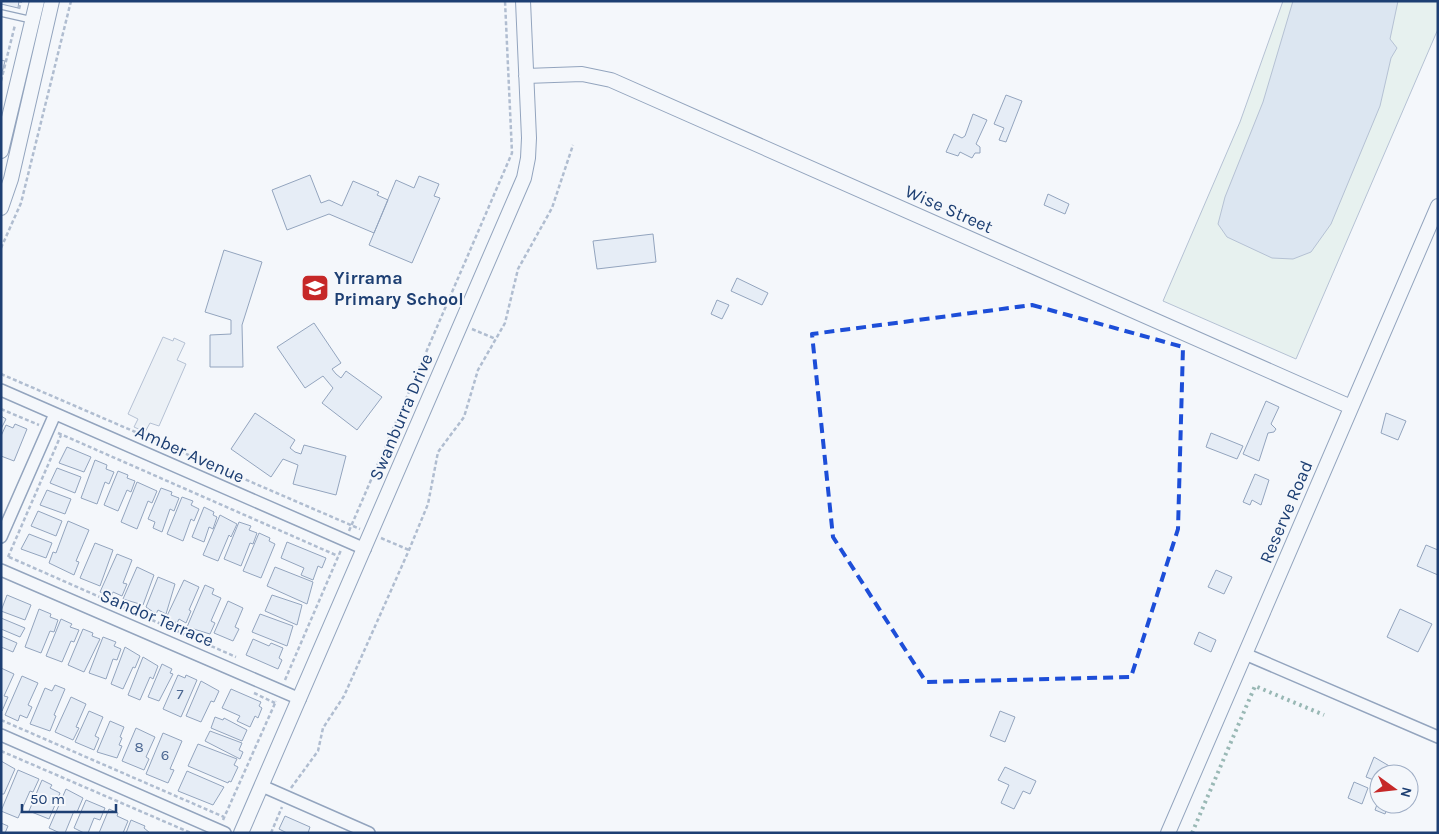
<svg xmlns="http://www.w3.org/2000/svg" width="1439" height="834" font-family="Karla,sans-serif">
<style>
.green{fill:#d7e8df;stroke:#687fa3}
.parking{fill:#e3e8f0;stroke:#687fa3}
.water{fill:#bed0e5;stroke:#687fa3}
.building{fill:#d5e0f0;stroke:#1d3f73}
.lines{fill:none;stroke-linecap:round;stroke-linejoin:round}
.service-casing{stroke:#1d3f73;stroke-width:8}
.minor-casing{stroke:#1d3f73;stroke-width:14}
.tertiary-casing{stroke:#1d3f73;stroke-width:16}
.path{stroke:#5e769c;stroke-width:2.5;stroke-dasharray:4 2.5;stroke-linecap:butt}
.service{stroke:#f4f7fb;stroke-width:5.5}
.minor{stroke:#f4f7fb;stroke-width:11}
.tertiary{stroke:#f4f7fb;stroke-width:14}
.hedge{stroke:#2c6c60;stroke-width:4;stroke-dasharray:2.5 4;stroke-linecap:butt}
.marked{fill:none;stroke:#1d4ed8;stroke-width:4;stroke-dasharray:10 6;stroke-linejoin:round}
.labels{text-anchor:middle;stroke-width:4;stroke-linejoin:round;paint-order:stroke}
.number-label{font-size:15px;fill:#4b6792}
.street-label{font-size:18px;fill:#1d3f73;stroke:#f4f7fb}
.poi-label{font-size:18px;font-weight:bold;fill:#1d3f73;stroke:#f4f7fb;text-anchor:start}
</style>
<rect width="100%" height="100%" fill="#f4f7fb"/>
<path class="green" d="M1283,1H1438V29L1296,359L1163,301L1240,122Z"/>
<path class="parking" d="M163,337L173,341L174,338L185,343L177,360L186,364L159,426L150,423L145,432L134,427L138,419L128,414Z"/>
<path class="water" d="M1293,1H1398L1390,39L1397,48L1391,58L1380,106L1331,224L1311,252L1293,259L1272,258L1227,237L1218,224L1225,197L1263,102Z"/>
<path class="building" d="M1,1H19L18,8L1,4Z
M1,60L5,61L1,77Z
M1006,95L1022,101L1006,142L999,140L1004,128L994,124Z
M973,114L987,120L976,144L980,147V153H975L972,158L960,152L958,156L946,152L954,134L962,138L965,136Z
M310,175L321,203L329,200L342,206L353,181L379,192L377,195L388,200L374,233L329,214L287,230L272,190Z
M419,176L439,184L434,196L440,198L412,263L369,245L396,180L414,188Z
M1048,194L1069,204L1065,214L1044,205Z
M653,234L656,262L597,269L593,241Z
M224,250L262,262L242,325L243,367H210V335L231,334V320L205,312Z
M737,278L768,293L762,305L731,291Z
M717,300L729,305L722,319L711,314Z
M314,323L341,363L332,369L336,374L341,378L346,371L382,397L357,430L322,403L333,388L323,376L305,388L277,347Z
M1266,401L1279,407L1271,424L1276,429L1274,432L1268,433L1259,461L1243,454Z
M255,413L295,440L290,448L295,452L301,454L304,445L346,456L336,495L293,484L298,465L283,459L271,477L231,449Z
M1386,413L1406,421L1398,440L1381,433Z
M1,416L6,419L1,429Z
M15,424L27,429L14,461L1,456V436L6,425L13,428Z
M1211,433L1243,446L1237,459L1206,447Z
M67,447L91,457L84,472L59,463Z
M95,460L107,465L106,469L114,472L109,484L105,482L97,504L81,498Z
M57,468L81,477L75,493L50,483Z
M118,471L128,475L127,478L135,481L131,492L127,490L118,511L104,505Z
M1255,474L1269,480L1261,505L1252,500L1250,505L1243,502Z
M137,482L157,491L152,503L148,501L137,529L121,522Z
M161,488L172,492L171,495L179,498L174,511L170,509L162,532L153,528L155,522L148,519Z
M47,490L71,499L65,514L40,505Z
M182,497L193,501L191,505L199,509L194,521L191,519L183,541L167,534Z
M204,507L214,512L213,515L217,517L213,529L209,527L204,542L192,537Z
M38,511L62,521L56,536L31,526Z
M220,515L237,524L231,537L229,535L218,561L203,555Z
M68,521L89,530L76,561L79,562L74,575L49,563L53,552L56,553Z
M239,522L251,526L249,530L257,533L253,544L250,543L241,566L224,559Z
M259,533L270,538L269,541L275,544L261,578L243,571Z
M29,534L52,543L46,558L21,549Z
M287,542L326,558L322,568L318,566L313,580L301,575L304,568L281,558Z
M95,543L113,550L100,586L80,578Z
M1426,545L1438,550V575L1417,566Z
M117,554L132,560L123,583L127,584L122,596L113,592L111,597L100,592Z
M137,567L154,575L143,605L123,599Z
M275,567L313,582L307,604L267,586Z
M1216,570L1232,577L1224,594L1208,587Z
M158,577L175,584L166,614L158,610L156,614L146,607Z
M184,580L199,587L189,610L191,611L186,623L179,619L177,623L166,618Z
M205,585L214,589L212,594L221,598L211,621L215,623L210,634L187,627Z
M7,595L31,605L25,620L1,611Z
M272,595L302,605L297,625L265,611Z
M228,601L243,608L235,627L239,629L233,641L214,633Z
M39,609L51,614L50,617L58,620L54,632L50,631L41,653L25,647Z
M1400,609L1432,624L1418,652L1387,637Z
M260,614L293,626L287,646L252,632Z
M1,618L25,628L20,637L1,629Z
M61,619L72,624L70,627L79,630L74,642L71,641L62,662L46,656Z
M83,629L93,633L92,636L100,639L84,672L68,665Z
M1199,632L1216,640L1211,652L1194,644Z
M1,636L17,643L13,652L1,647Z
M103,637L116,642L114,646L121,649L117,660L113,659L106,679L89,673Z
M253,639L269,646L271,643L283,648L279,658L282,660L278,669L246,655Z
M125,647L140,656L135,668L133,667L123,689L111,684Z
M143,657L158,666L153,679L150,677L140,700L128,695Z
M162,664L172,669L170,673L173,674L159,701L148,697Z
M1,668L14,674L4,696L8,697L2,711Z
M178,675L185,678L186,675L197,680L181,717L163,709Z
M22,676L38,683L28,705L32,707L27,718L20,715L18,721L5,715Z
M201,681L219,691L214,702L211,701L201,722L186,716Z
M55,685L65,689L54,715L56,716L50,731L30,724L45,688L52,691Z
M231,689L261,702L259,706L262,708L258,718L255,716L250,727L237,721L240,716L222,708Z
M71,697L86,704L76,727L79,728L73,740L55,732Z
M89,711L103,717L95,736L99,738L94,750L75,742Z
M1000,711L1015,717L1005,742L990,736Z
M215,717L223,720L224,718L247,730L242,741L211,728Z
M110,721L124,727L120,737L122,738L119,745L122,746L117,758L97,752Z
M136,728L155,737L146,757L149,759L144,770L122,761Z
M210,731L242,743L239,750L243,752L240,759L205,741Z
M163,733L182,741L170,769L174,770L168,783L146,774Z
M198,744L237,759L234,765L238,767L231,782L229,781L228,783L188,766Z
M1374,757L1391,767L1388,772L1393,774H1379V782L1366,777Z
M1,761L15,769L4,794H1Z
M1005,767L1036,781L1030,794L1023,791L1014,809L1001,803L1009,785L998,780Z
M18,770L39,779L33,792L30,791L18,818L1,811Z
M187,771L224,787L213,805L178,791Z
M42,780L52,785L50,788L60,793L49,819L29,811Z
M1354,782L1368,788L1362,804L1348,798Z
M66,789L83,798L77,812L74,811L65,833H60L49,828Z
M1379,799V804H1389L1385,814L1375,810Z
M86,800L105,808L100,820L94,818L88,833H84L74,828Z
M109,809L118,813L117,816L128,821L123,833H99Z
M285,816L310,827L308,833H287L279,829Z
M131,820L145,826L144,828L150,833H126Z
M1,823L8,826L5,833H1Z"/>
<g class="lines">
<defs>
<path id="service" d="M1,13L32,20"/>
<path id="minor" d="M1,390L365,549
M1,537L55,414
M1,570L300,699
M1245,654L1438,737
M1,735L225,833
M262,786L369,833"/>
<path id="tertiary" d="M526,76L582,74L611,80L1351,407
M1,151L37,1
M1,208L11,179L52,1
M241,833L524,178L528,158L529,138L523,1
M1168,833L1438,206"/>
</defs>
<use href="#service" class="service-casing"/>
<use href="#minor" class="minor-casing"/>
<use href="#tertiary" class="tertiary-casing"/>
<path class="path" d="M19,9L21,1
M1,81L15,25
M1,248L21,203L71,1
M472,329L496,339
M1,374L360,529
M1,409L39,425
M58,433L338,556
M349,531L512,153L505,1
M381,538L409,550
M8,557L61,435
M9,557L236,657
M285,680L341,550
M254,693L275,703
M1,720L224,817
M1,751L191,833
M291,788L318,751L323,728L344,696L409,550L428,504L438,452L464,417L478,370L505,323L518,269L552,208L573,145
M223,820L276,701
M271,833L282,807"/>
<use href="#service" class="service"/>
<use href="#minor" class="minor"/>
<use href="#tertiary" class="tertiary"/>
<path class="hedge" d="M1192,833L1255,686L1324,715"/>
</g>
<path d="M0 0H1439V834H0ZM1032,305L1183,347L1178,529L1131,677L926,682L833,537L812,334Z" fill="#f4f7fb" fill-opacity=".55" fill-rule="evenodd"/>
<path class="marked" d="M1032,305L1183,347L1178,529L1131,677L926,682L833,537L812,334Z"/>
<defs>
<symbol id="school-square" viewBox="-11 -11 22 22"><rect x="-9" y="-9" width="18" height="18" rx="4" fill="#c62828" stroke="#f4f7fb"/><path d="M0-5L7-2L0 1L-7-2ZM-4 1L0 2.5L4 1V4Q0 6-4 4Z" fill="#fff"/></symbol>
</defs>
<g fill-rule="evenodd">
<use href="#school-square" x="299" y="272" width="32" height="32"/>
</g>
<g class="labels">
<g class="number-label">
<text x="180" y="699">7</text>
<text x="139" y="752">8</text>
<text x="165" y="760">6</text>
</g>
<g class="street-label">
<text transform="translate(949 209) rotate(24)" y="6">Wise Street</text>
<text transform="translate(401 417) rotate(-67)" y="6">Swanburra Drive</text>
<text transform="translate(190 454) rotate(24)" y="6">Amber Avenue</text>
<text transform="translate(1286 512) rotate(-67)" y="6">Reserve Road</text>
<text transform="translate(157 618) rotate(23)" y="6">Sandor Terrace</text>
</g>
<g class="poi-label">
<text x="334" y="284">Yirrama<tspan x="334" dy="21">Primary School</tspan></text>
</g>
</g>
<rect width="1439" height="834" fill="none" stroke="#1d3f73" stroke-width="5"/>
<g transform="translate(1394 789) rotate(105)"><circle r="24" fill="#f4f7fb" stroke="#9eadc5"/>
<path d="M0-4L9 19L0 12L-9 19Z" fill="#c62828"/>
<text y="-8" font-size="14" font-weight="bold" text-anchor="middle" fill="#1d3f73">N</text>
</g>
<path d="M22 804v8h94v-8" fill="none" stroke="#1d3f73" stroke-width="2.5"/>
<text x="30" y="804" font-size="15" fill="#1d3f73" stroke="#f4f7fb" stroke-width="4" paint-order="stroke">50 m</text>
</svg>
